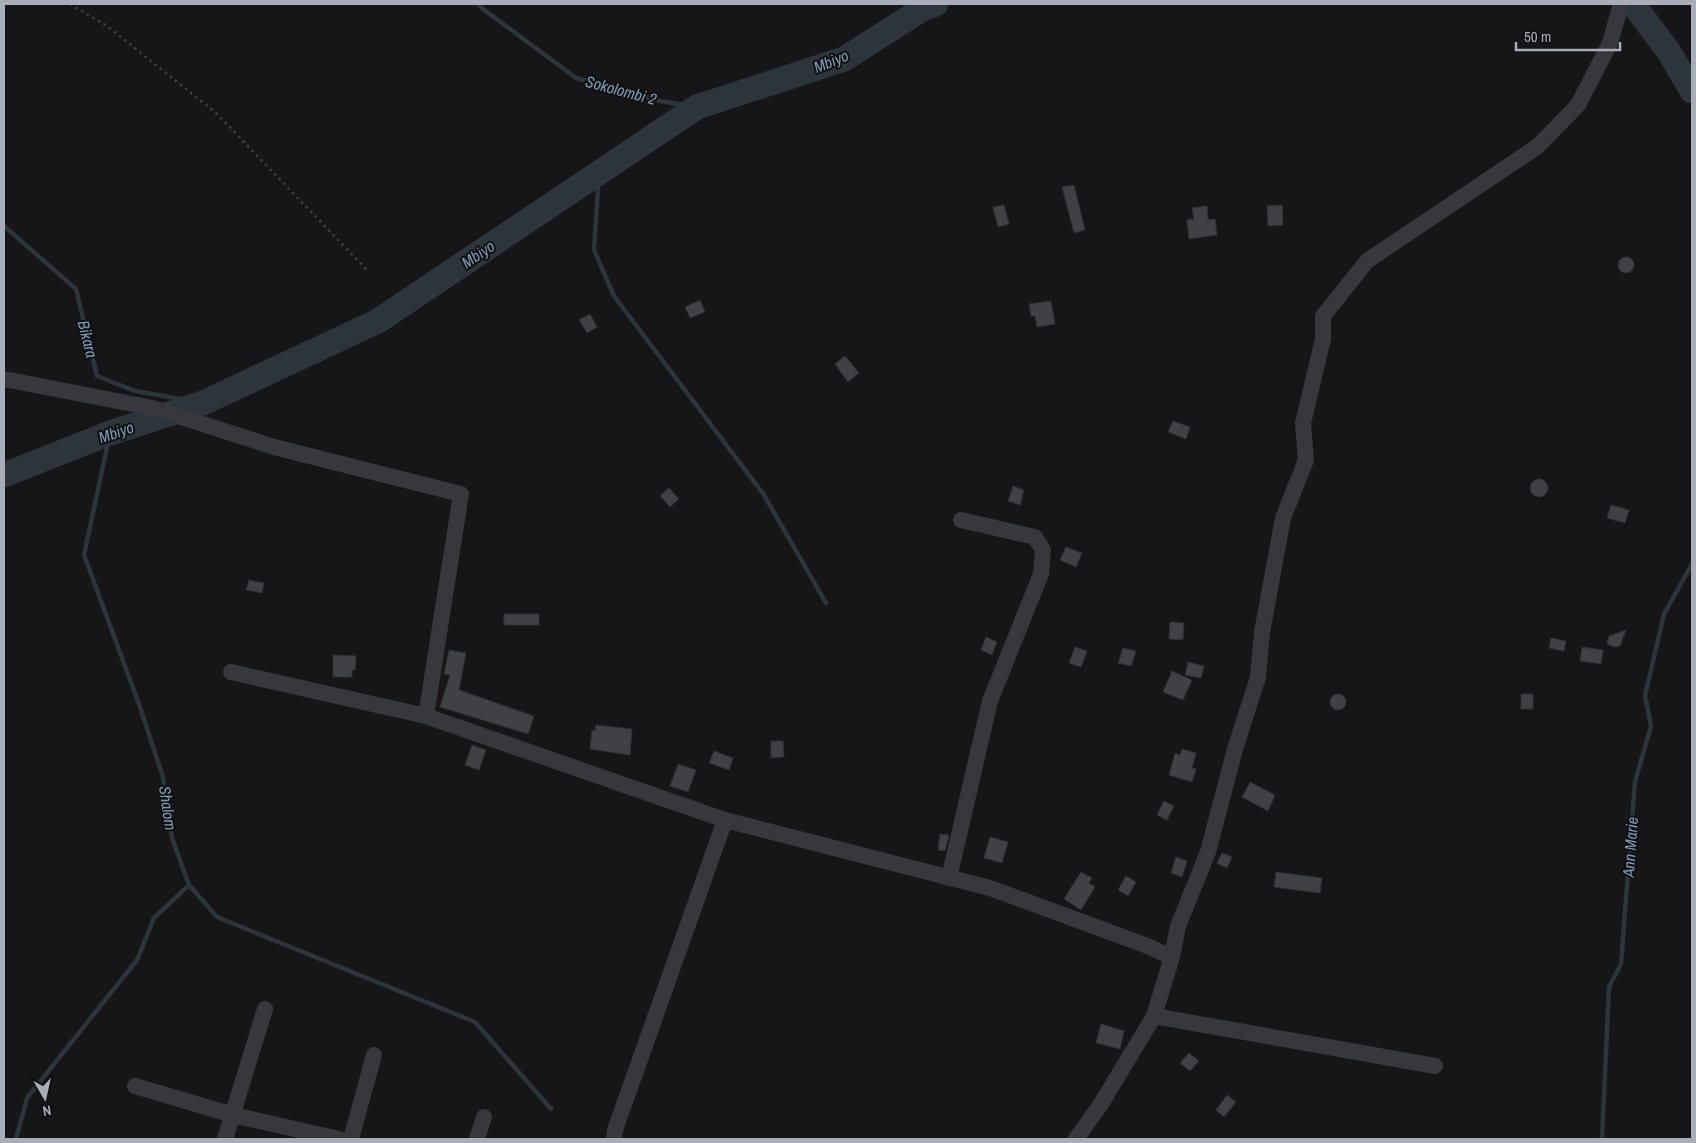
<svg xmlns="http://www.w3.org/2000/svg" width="1696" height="1143" font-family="'Archivo Narrow',sans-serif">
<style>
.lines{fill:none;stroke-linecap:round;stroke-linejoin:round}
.stream{stroke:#2c353c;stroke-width:4.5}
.river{stroke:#2c353c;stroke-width:25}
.building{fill:#404145;stroke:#303034}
.path{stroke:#3d3f44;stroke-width:2.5;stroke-dasharray:2.5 4;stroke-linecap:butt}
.minor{stroke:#37383d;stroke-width:16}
.labels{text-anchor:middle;stroke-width:4;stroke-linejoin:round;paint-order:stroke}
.water-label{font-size:16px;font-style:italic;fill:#7f9bb3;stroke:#111113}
</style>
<rect width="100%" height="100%" fill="#161618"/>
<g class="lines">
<path class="stream" d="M478,4L483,9L576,78L660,101L697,107
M599,173L594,250L614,296L764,495L826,603
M4,226L76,289L97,376L135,391L203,403
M110,433L84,555L139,704L163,777L172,838L189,885L217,917L475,1022L551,1109
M16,1139L27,1098L137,960L154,918L189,885
M1602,1139L1609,987L1621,964L1635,782L1651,726L1645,696L1664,614L1692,564"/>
<path class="river" d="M1633,4L1669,52L1692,91
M4,475L110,433L203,403L378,321L697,107L844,59L921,10L936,4"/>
</g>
<path class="building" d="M1074,185L1085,230L1074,233L1062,187Z
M1004,205L1009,224L998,227L993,207Z
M1282,205L1283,225L1268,226L1267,206Z
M1207,206L1208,220L1215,219L1217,235L1189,239L1187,220L1194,219L1192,208Z
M1618 265a8 8 0 1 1 16 0a8 8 0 1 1-16 0Z
M700,300L705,312L690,318L685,307Z
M1051,301L1055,324L1037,327L1035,316H1031L1029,304Z
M590,314L597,327L587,333L579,320Z
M845,356L859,373L848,382L835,364Z
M1173,421L1190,427L1186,439L1168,432Z
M1530 488a9 9 0 1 1 18 0a9 9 0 1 1-18 0Z
M1013,486L1024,490L1020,505L1008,501Z
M669,488L679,499L670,507L660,496Z
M1611,505L1629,510L1625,523L1607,518Z
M1066,547L1082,553L1076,567L1060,560Z
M249,580L264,583L262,593L246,590Z
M504,614H539V625H504Z
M1170,622L1184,623L1183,640L1169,639Z
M1626,630L1620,646L1614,647L1607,644L1609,636Z
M986,637L997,642L992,655L981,650Z
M1551,638L1566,641L1564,651L1549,648Z
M1075,647L1087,651L1081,667L1069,663Z
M1582,647L1603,650L1601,664L1580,661Z
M1123,648L1136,651L1131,666L1118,663Z
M449,650L466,653L459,690L534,716L528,734L440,707L450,675L444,674Z
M333,655L356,656L355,670H352V677H333Z
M1188,662L1204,666L1201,678L1185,675Z
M1172,671L1192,680L1183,700L1163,692Z
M1330 702a8 8 0 1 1 16 0a8 8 0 1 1-16 0Z
M1521,694H1533V709H1521Z
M596,725L632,729L630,755L590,749L592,730L595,731Z
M771,741H783L784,757L771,758Z
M472,745L486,750L479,770L465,765Z
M1182,749L1196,753L1192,768L1196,769L1192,782L1169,775L1175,753L1180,755Z
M714,751L733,758L729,770L709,763Z
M678,764L696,770L688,792L670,786Z
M1250,782L1275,795L1268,811L1242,797Z
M1164,801L1174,806L1167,820L1157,815Z
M940,834L949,835L945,851L938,850Z
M990,837L1008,842L1002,863L984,858Z
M1222,853L1232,857L1227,868L1217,863Z
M1176,857L1187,861L1182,877L1171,873Z
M1081,872L1092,878L1089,883L1095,887L1081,910L1064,899Z
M1276,872L1322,878L1320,893L1274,887Z
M1126,876L1136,882L1128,896L1118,890Z
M1101,1024L1124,1031L1120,1049L1096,1043Z
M1189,1053L1199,1061L1190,1071L1180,1063Z
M1227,1095L1236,1102L1224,1117L1216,1110Z"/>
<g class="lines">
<path class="path" d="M70,4L107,26L216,113L368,271"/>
<path class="minor" d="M4,379L153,408L274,447L461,494L426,716L725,820L990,888L1145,945L1172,957
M231,672L426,716
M949,878L990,701L1041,574L1043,550L1035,537L961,520
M1154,1016L1435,1066
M135,1086L233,1115L339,1139
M225,1139L265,1009
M351,1139L374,1055
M477,1139L484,1117
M614,1139L615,1130L725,820
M1076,1139L1101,1104L1154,1016L1172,957L1178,926L1208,852L1235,749L1258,677L1262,632L1283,518L1306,460L1303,423L1323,339V316L1367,261L1538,146L1578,105L1610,43L1621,4"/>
</g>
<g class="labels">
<g class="water-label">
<text transform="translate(831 61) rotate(-22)" y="6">Mbiyo</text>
<text transform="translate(621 90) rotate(15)" y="6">Sokolombi 2</text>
<text transform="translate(478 254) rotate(-34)" y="6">Mbiyo</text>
<text transform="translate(88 339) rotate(76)" y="6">Bikara</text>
<text transform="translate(116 432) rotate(-19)" y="6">Mbiyo</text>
<text transform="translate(168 808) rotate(82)" y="6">Shalom</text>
<text transform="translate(1630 847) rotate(-86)" y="6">Ann Marie</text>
</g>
</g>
<rect width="1696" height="1143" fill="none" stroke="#a8adb8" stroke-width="10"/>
<g transform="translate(45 1098) rotate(171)" stroke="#111113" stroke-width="4" paint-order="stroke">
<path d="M0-4L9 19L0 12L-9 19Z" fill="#a8adb8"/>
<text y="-8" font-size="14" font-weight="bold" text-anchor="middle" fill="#a8adb8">N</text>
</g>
<path d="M1516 42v8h104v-8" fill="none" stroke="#a8adb8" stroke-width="2.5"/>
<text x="1524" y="42" font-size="15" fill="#a8adb8" stroke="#111113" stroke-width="4" paint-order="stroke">50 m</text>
</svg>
